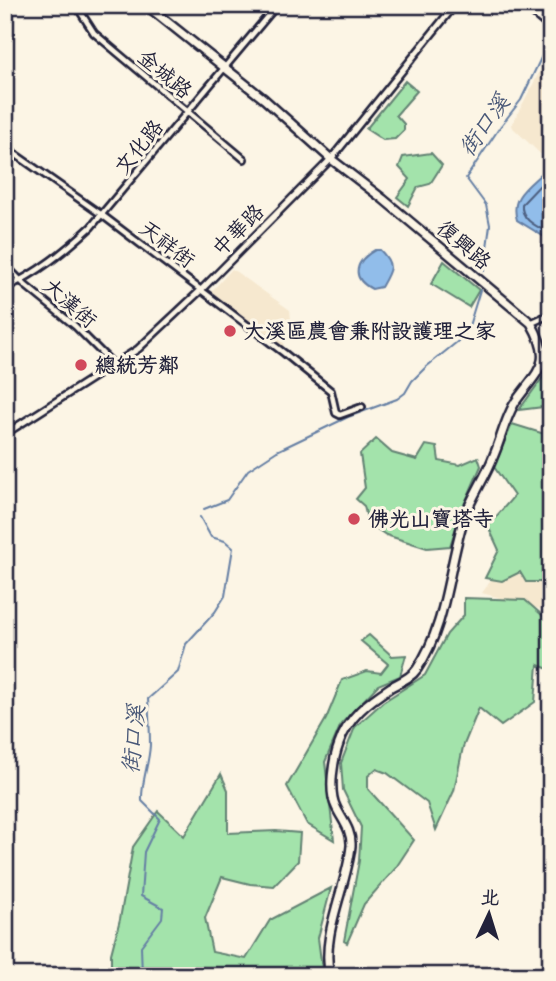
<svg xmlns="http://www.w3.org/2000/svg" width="556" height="981" font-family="'Playpen Sans','LXGW WenKai TC',sans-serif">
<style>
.built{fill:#f6e8cf}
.green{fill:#a3e3ab;stroke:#628273;stroke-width:2}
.water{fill:#91bdea;stroke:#657fa4;stroke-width:2}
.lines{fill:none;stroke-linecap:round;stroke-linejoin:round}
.shore{stroke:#4e6081;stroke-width:2}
.stream{stroke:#657fa4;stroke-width:2}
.minor-casing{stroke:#22223b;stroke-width:10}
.tertiary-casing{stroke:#22223b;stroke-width:10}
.primary-casing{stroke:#22223b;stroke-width:12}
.minor{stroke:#fcf5e5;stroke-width:4.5}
.tertiary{stroke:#fcf5e5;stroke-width:5}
.primary{stroke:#fcf5e5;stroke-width:7}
.poi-dot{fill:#d1495b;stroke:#fcf5e5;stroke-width:2.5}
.labels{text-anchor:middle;stroke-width:6;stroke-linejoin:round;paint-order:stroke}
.street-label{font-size:21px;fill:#22223b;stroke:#fcf5e5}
.poi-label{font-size:21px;font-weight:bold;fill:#22223b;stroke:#fcf5e5;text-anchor:start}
.water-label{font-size:23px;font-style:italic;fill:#495878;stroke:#fcf5e5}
</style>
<rect width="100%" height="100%" fill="#fcf5e5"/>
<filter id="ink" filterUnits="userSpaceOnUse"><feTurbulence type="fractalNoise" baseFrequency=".0143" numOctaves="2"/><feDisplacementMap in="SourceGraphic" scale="14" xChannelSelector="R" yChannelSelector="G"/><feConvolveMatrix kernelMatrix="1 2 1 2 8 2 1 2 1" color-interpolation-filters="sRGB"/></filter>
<g filter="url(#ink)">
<path class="built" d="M551,50V164L511,126Z
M232,269L290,310L291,320L283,347L211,292Z
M497,572L551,578V612L482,593Z"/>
<path class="green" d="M405,81L417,91L396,115L404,124V130L395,139L383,140L366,129Z
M431,153L442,165L430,184L418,187L408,206L397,197L410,179L399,167L403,157Z
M444,261L479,290L469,307L431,284Z
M551,366V406L519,410Z
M512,424L551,436V582H526L520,572L502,581L485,578L499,550L488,526L514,496L494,467Z
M376,439L392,453L417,460L426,445L437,447L439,461L460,465L478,457L481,466L461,512L450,546L427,548L386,535L368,523L364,506L356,499L365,488L360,454Z
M464,598L525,600L551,623V670L538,665L535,702L501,726L479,708L463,747L454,791L436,830L427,803L387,773L376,769L368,776V789L414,840L395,869L364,904L347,943L344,941L359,861L361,827L343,790L341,763L355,727L383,702L425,675L447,634L464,615Z
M369,635L392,656L406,655L400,676L378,685L341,724L325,762L334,840L307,824L287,786L326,719L342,680L367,671L381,673L388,664L361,641Z
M221,774L228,790V833L276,831L300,833L298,861L274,886L250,884L222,877L205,918L212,952L246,959L270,920L331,888L318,938L323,976H111V954L120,919L133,847L158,811L184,836Z"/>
<path class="water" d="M542,173L551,176V241L517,220C510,198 526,188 542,173Z
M375,250H380C395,265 391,270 381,287L372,289C350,278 355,261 375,250Z"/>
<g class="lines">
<path class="shore" d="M551,182H543L522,204C520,220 538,227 551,234"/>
<path class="stream" d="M484,270L490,225L486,205L466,178L500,127L521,100L551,37
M204,509L227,500L248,470L277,451L348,417L397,399L405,393L412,381L426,367L462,338L469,326L480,290
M142,976L141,946L162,918L163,908L141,896L144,852L160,819L142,801C141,782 149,765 150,745C150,730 149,714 148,699L178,672L186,644L215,612L225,596L233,548L225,541L211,537L200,517"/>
<defs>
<path id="minor" d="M76,5L94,33L244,159
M523,5L551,29
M5,147L102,215L284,353L331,391L336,413L340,415L362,407
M5,265L26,286L75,326L114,365
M5,288C38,273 65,251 91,227L277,5"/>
<path id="tertiary" d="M531,323L551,314
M5,434L138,349L201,290L331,159L455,5"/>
<path id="primary" d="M146,5L264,99L331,159L383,199L531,323C554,363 539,369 516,401C506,416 501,439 494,455C486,477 472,496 464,518C448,567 447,625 417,669C411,678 400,682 391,687C368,702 348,717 339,744C333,760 328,791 336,807C342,820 352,830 351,846C347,887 320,935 330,976"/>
</defs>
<use href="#minor" class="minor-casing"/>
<use href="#tertiary" class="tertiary-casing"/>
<use href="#primary" class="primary-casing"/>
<use href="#minor" class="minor"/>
<use href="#tertiary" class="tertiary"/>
<use href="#primary" class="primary"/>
</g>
</g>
<g class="poi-dot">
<circle cx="230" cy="331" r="7"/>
<circle cx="81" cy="365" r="7"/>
<circle cx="354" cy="519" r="7"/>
</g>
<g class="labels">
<g class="street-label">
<text transform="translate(165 74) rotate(40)" y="7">金城路</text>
<text transform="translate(139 147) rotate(-51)" y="7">文化路</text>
<text transform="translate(238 230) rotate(-45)" y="7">中華路</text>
<text transform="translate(167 244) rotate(37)" y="7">天祥街</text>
<text transform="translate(464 245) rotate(40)" y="7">復興路</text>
<text transform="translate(70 303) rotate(41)" y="7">大漢街</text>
</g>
<g class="poi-label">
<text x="244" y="338">大溪區農會兼附設護理之家</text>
<text x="95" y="372">總統芳鄰</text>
<text x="368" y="526">佛光山寶塔寺</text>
</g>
<g class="water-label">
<text transform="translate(484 125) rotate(-55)" y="8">街口溪</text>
<text transform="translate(133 739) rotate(-85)" y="8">街口溪</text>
</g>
</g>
<rect width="556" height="981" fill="none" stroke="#fcf5e5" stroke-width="28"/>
<rect x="14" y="14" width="528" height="953" fill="none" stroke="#22223b" stroke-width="2.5" filter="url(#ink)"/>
<g transform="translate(489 914) rotate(4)" stroke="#fcf5e5" stroke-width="5" paint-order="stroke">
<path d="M0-5L12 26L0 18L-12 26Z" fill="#22223b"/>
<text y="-10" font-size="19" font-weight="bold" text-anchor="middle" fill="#22223b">北</text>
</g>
</svg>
